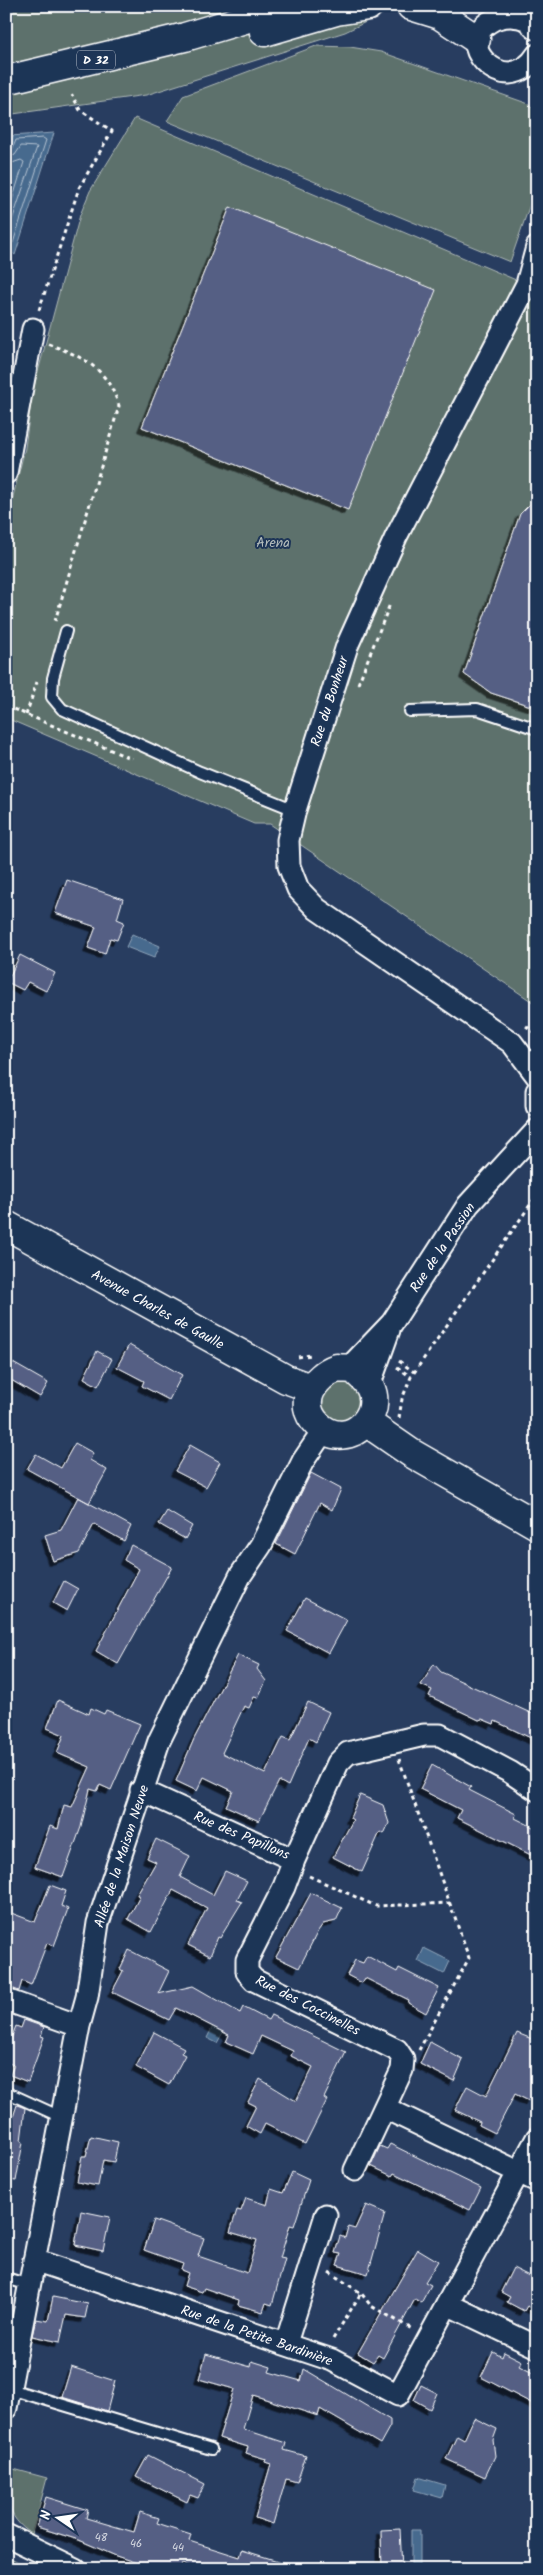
<svg xmlns="http://www.w3.org/2000/svg" width="543" height="2575" font-family="Kalam,sans-serif">
<style>
.green{fill:#5d716c;stroke:#aeb8b6}
.water{fill:#476a8e;stroke:#91a6bb}
.lines{fill:none;stroke-linecap:round;stroke-linejoin:round}
.shore{stroke:#b5c3d2;stroke-width:1}
.building{fill:#555e84;stroke:#fff;filter:url(#shadow)}
.lane-casing{stroke:#fff;stroke-width:14}
.street-casing{stroke:#fff;stroke-width:25}
.secondary-casing{stroke:#fff;stroke-width:31}
.primary-casing{stroke:#fff;stroke-width:31}
.path{stroke:#fff;stroke-width:3;stroke-dasharray:4 4;stroke-linecap:butt}
.lane{stroke:#1d3557;stroke-width:10}
.street{stroke:#1d3557;stroke-width:21}
.secondary{stroke:#1d3557;stroke-width:28}
.primary{stroke:#1d3557;stroke-width:28}
.labels{text-anchor:middle;stroke-width:4;stroke-linejoin:round;paint-order:stroke}
.number-label{font-size:11px;fill:#d4d7e0}
.shield{fill:#1d3557;stroke:#bbc2cd;stroke-width:1}
.shield-label{font-size:12px;font-weight:bold;fill:#fff}
.park-label{font-size:14px;fill:#b6bfbd;stroke:#1d3557}
.street-label{font-size:14px;fill:#fff;stroke:#1d3557}
</style>
<defs>
<filter id="shadow"><feDropShadow dx="-4.5" dy="4.5" stdDeviation="0" flood-color="#0009"/></filter>
</defs>
<rect width="100%" height="100%" fill="#283d60"/>
<filter id="ink" filterUnits="userSpaceOnUse"><feTurbulence type="fractalNoise" baseFrequency=".02" numOctaves="2"/><feDisplacementMap in="SourceGraphic" scale="10" xChannelSelector="R" yChannelSelector="G"/><feConvolveMatrix kernelMatrix="1 2 1 2 8 2 1 2 1" color-interpolation-filters="sRGB"/></filter>
<g filter="url(#ink)">
<path class="green" d="M6,6H399L345,32L146,95L6,115Z
M316,46L350,47L381,52L529,104L537,114V184L510,262L167,121L183,96Z
M135,118L537,289V1005L270,824H254L6,718V525L25,448L32,394L80,215L90,191Z
M321 1401a20 20 0 1 1 40 0a20 20 0 1 1-40 0Z
M6,2467L47,2478L32,2534C5,2517 6,2496 6,2467Z
M6,2556L23,2564L21,2569H6Z"/>
<path class="water" d="M54,133L15,255L6,248V160L10,136Z
M132,934L160,946L154,958L126,947Z
M424,1948L450,1961L444,1974L418,1961Z
M218,2016L229,2022L217,2043L207,2038Z
M418,2477L445,2485L442,2498L414,2490Z
M411,2530H420V2564H411Z"/>
<g class="lines">
<path class="shore" d="M6,152L12,150L16,140L43,138L46,140L13,243L6,245
M6,158L15,155L21,146L37,147L6,238
M6,165L21,160L24,162L6,220"/>
</g>
<path class="building" d="M230,207L436,290L348,510L142,427Z
M537,497V708L491,693L464,674L520,514Z
M67,880L123,899L117,919L124,922L117,940L110,938L105,954L88,948L96,927L55,913Z
M20,955L55,973L46,991L28,982L23,990L7,982Z
M129,1345L182,1375L169,1400L142,1386L144,1381L117,1367Z
M97,1351L112,1359L98,1386L84,1378Z
M6,1359L48,1383L40,1397L6,1377Z
M75,1443L93,1453L90,1460L107,1470L89,1503L27,1469L36,1454L61,1468Z
M190,1445L220,1462L206,1487L175,1471Z
M311,1473L341,1489L332,1510L320,1503L295,1554L276,1544Z
M78,1497L131,1526L124,1541L94,1524L79,1553L53,1561L45,1535L61,1530Z
M167,1511L192,1526L185,1539L159,1524Z
M131,1545L172,1567L118,1664L96,1651L139,1569L124,1560Z
M64,1581L78,1589L67,1611L53,1603Z
M305,1598L347,1620L329,1653L287,1631Z
M238,1655L259,1665L257,1669L266,1681L258,1698L254,1697L249,1708L244,1706L222,1753L265,1774L283,1737L290,1740L308,1702L329,1712L316,1742L309,1738L288,1786L279,1781L259,1821L226,1806L233,1791L204,1777L197,1791L176,1781L194,1739Z
M434,1664L441,1672L537,1716V1741L495,1721L494,1724L482,1719L479,1720L429,1696L432,1690L421,1685Z
M58,1700L89,1714L91,1708L104,1714L106,1710L140,1724L111,1790L100,1785L97,1791L90,1789L81,1827L63,1877L35,1867L50,1826L58,1829L64,1805L72,1807L90,1767L57,1753L64,1735L47,1728Z
M432,1765L471,1787L469,1790L516,1814L515,1818L537,1829V1858L457,1818L461,1810L420,1789Z
M360,1795L383,1805L389,1823L384,1834L380,1832L362,1872L333,1857L353,1820L350,1818Z
M156,1839L190,1856L180,1877L213,1895L225,1871L247,1881L237,1900L242,1902L220,1938L218,1937L210,1956L188,1945L207,1908L173,1890L151,1932L128,1919L140,1896L137,1895L156,1862L147,1858Z
M50,1885L66,1891L61,1906L68,1909L54,1946L47,1943L31,1985L22,1981L19,1991L6,1986V1911L35,1922Z
M311,1893L342,1908L336,1921L323,1924L318,1931L299,1968L276,1957Z
M129,1950L169,1971L158,1994L193,1986L240,2013L243,2007L268,2020L271,2015L346,2052L324,2098L327,2100L305,2144L265,2124L260,2134L246,2126L256,2106L248,2102L260,2079L296,2101L313,2067L291,2056L293,2051L261,2036L253,2054L226,2042L229,2035L176,2008L169,2020L112,1992L123,1971L120,1969Z
M367,1956L397,1972L399,1968L439,1988L426,2013L408,2003L409,2000L365,1978L362,1983L347,1975L355,1960L363,1963Z
M24,2020L44,2027L41,2036L44,2037L28,2082L10,2075L14,2065L6,2062V2051L16,2026L21,2028Z
M154,2032L184,2048L181,2053L185,2055L169,2085L136,2067Z
M517,2033L537,2041V2086L529,2101L515,2094L495,2133L479,2125L480,2122L455,2110L467,2086L486,2096Z
M430,2042L463,2060L454,2081L420,2064Z
M17,2105L25,2108L21,2141L23,2142L16,2181L9,2180L7,2183L6,2124L10,2126Z
M91,2136L118,2142L114,2162L103,2160L98,2186L77,2182L82,2156H86Z
M390,2144L481,2188L470,2210L394,2173L392,2176L371,2166L380,2146L387,2149Z
M292,2172L309,2180L294,2226L290,2225L280,2258L285,2259L272,2305L266,2303L263,2312L238,2305L239,2300L204,2288L202,2292L184,2286L188,2273L181,2270L183,2264L144,2250L154,2220L204,2238L198,2256L247,2273L257,2240L230,2232L237,2210L241,2211L246,2198L267,2205L271,2189L283,2193Z
M366,2205L385,2213L368,2274L337,2265L341,2254L335,2253L340,2236L345,2238L348,2227L355,2229Z
M81,2211L110,2217L103,2251L75,2245Z
M418,2249L438,2261L425,2282L431,2285L421,2303L415,2299L383,2358L378,2355L373,2362L358,2353Z
M513,2268L537,2280V2311L527,2306L524,2311L507,2302L510,2297L501,2292Z
M53,2297L88,2304L85,2318L66,2315L60,2342L32,2336L36,2319L48,2321Z
M493,2352L502,2357L504,2352L522,2361L519,2366L537,2375V2406L481,2377Z
M206,2354L251,2367L252,2361L271,2367L269,2372L301,2381L304,2369L390,2420V2426L380,2444L320,2409L318,2416L253,2395L243,2429L286,2443L284,2450L306,2456L297,2482L286,2479L273,2524L255,2518L271,2464L265,2462L266,2459L246,2453L248,2447L219,2438L234,2389L199,2379Z
M71,2367L115,2381L107,2411L62,2397Z
M421,2385L437,2393L430,2409L414,2400Z
M474,2418L497,2429L493,2440L495,2456L485,2477L446,2459L457,2436L464,2440Z
M148,2455L205,2484L198,2498L190,2495L187,2502L136,2477Z
M46,2497L88,2510L86,2518L134,2532L140,2512L159,2518L157,2523L191,2534L189,2541L240,2557L242,2550L291,2565L290,2569H197L182,2564L180,2569H155L116,2556L79,2540L37,2527Z
M400,2529L402,2569H382L381,2530Z"/>
<g class="lines">
<defs>
<path id="lane" d="M66,631L53,678L52,697L62,709L200,772L295,810
M410,711L477,709L537,729
M6,2092L61,2117
M6,2278L29,2285
M10,2389L211,2449"/>
<path id="street" d="M537,26C508,0 455,30 485,62C491,68 500,73 509,73C521,72 531,65 537,55
M537,247L527,284L396,537L347,646L295,810L288,840L289,866L298,889L317,909L512,1043L537,1076
M6,473L33,329
M537,1091V1106
M348,1369L392,1323L468,1205L537,1130
M369,1386L389,1330
M141,1790L294,1860L338,1763L348,1753L424,1735H440L510,1772L537,1790
M294,1860L284,1887L247,1960V1972L254,1980L397,2050L403,2059L402,2070L355,2170
M6,2000L79,2026
M385,2108L537,2181
M34,2260L332,2360L398,2395L537,2138
M447,2304L537,2347
M286,2343L326,2215
M6,2408L79,2026L87,1997L98,1923L159,1741L240,1576L261,1545L303,1461L324,1430
M6,2535L76,2569"/>
<path id="secondary" d="M6,1225L286,1379L311,1388
M337,1368C342,1369 348,1368 353,1369C355,1370 359,1374 361,1376C396,1406 349,1457 317,1424C296,1403 314,1376 337,1368Z
M366,1422L411,1453L537,1525"/>
<path id="primary" d="M411,6L440,15L476,39
M536,25H537
M264,32L336,11L368,6
M6,80L185,37L288,6"/>
</defs>
<use href="#lane" class="lane-casing"/>
<use href="#street" class="street-casing"/>
<use href="#secondary" class="secondary-casing"/>
<use href="#primary" class="primary-casing"/>
<path class="path" d="M55,8L56,6
M39,310L79,188L112,131L80,110L72,95
M48,344C84,357 107,368 119,406L55,621
M358,684L390,604
M6,706L132,759
M26,715L37,682
M526,1026L537,1034
M298,1357L311,1355
M399,1361L414,1372
M397,1367L411,1377
M399,1418L402,1399L411,1377L537,1195
M399,1759L469,1958L419,2050
M309,1876L376,1906L450,1903
M329,2272L361,2293L371,2306L412,2329
M333,2339L361,2293"/>
<use href="#lane" class="lane"/>
<use href="#street" class="street"/>
<use href="#secondary" class="secondary"/>
<use href="#primary" class="primary"/>
</g>
</g>
<g class="labels">
<g class="number-label">
<text x="101" y="2541">48</text>
<text x="136" y="2547">46</text>
<text x="178" y="2551">44</text>
</g>
<rect class="shield" x="77" y="50.5" width="38" height="19" rx="4"/>
<g class="shield-label">
<text x="96" y="64">D 32</text>
</g>
<g class="park-label">
<text x="273" y="547">Arena</text>
</g>
<g class="street-label">
<text transform="translate(329 701) rotate(-72)" y="5">Rue du Bonheur</text>
<text transform="translate(442 1247) rotate(-56)" y="5">Rue de la Passion</text>
<text transform="translate(158 1309) rotate(29)" y="5">Avenue Charles de Gaulle</text>
<text transform="translate(242 1835) rotate(23)" y="5">Rue des Papillons</text>
<text transform="translate(121 1856) rotate(-72)" y="5">Allée de la Maison Neuve</text>
<text transform="translate(308 2005) rotate(27)" y="5">Rue des Coccinelles</text>
<text transform="translate(257 2335) rotate(19)" y="5">Rue de la Petite Bardinière</text>
</g>
</g>
<rect width="543" height="2575" fill="none" stroke="#1d3557" stroke-width="25"/>
<rect x="12" y="12" width="518" height="2550" fill="none" stroke="#fff" stroke-width="2" filter="url(#ink)"/>
<g transform="translate(58 2518) rotate(283)" stroke="#1d3557" stroke-width="4" paint-order="stroke">
<path d="M0-4L9 19L0 12L-9 19Z" fill="#ffffff"/>
<text y="-8" font-size="14" font-weight="bold" text-anchor="middle" fill="#ffffff">N</text>
</g>
</svg>
